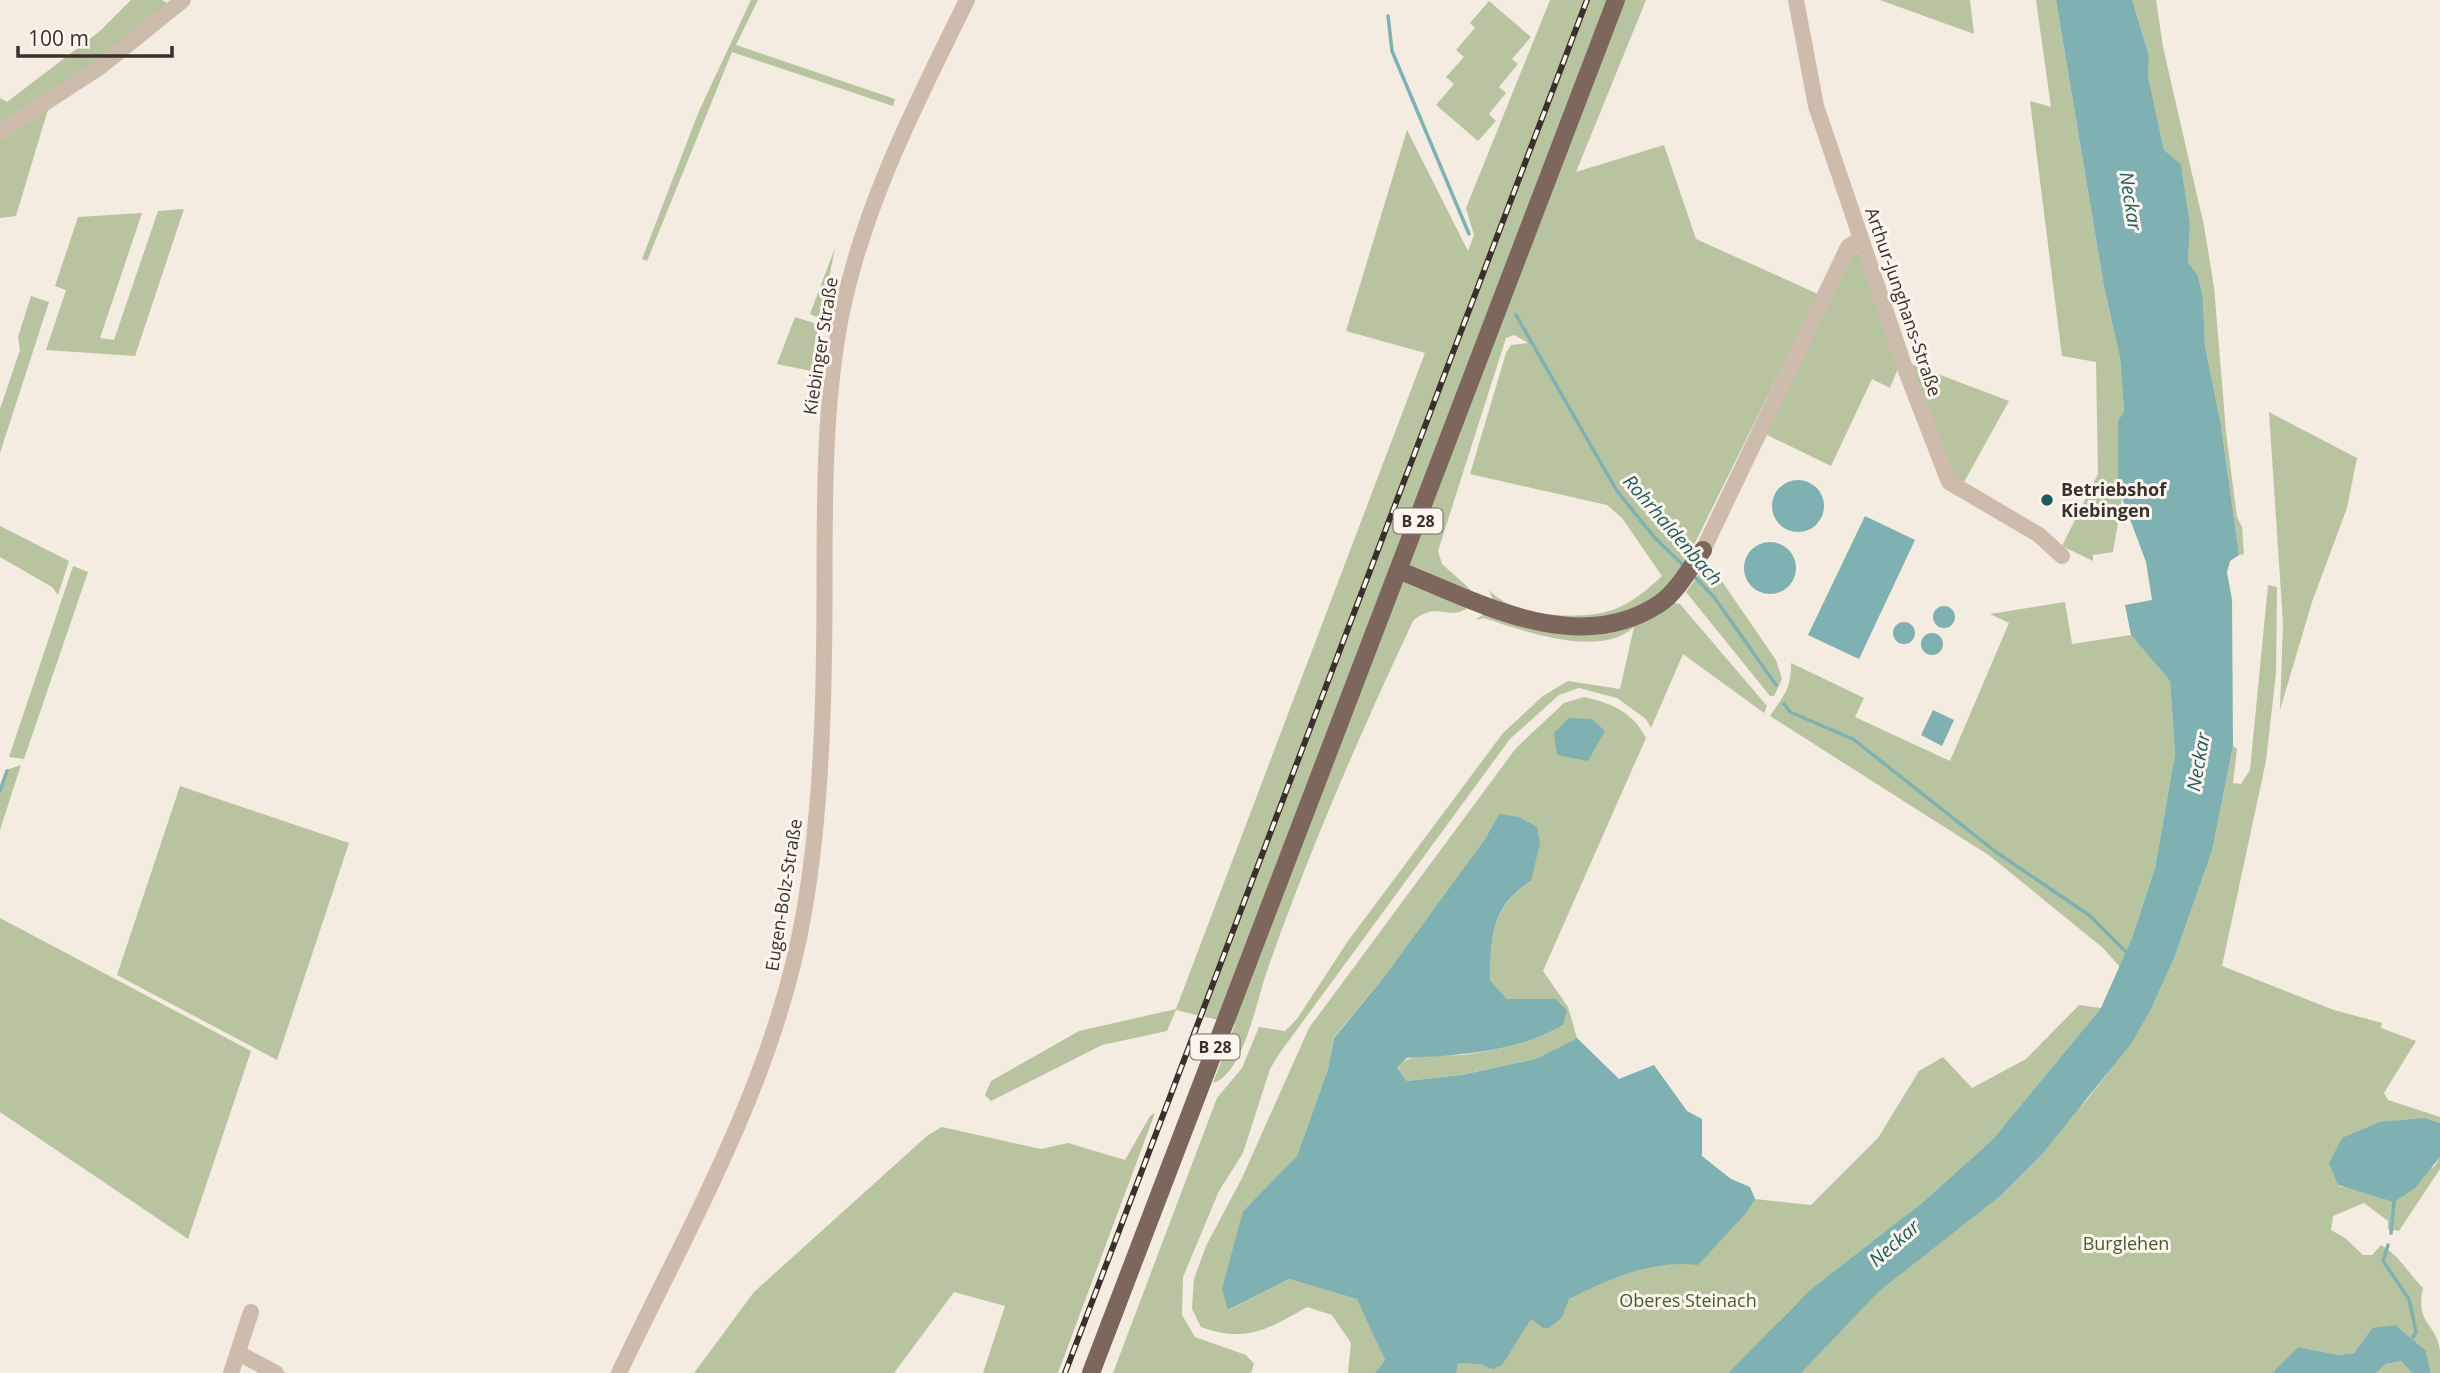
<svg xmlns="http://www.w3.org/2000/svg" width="2440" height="1373" font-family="'Open Sans',sans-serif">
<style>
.green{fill:#b8c4a0}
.water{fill:#7fb0b2}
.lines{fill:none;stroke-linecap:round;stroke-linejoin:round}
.stream{stroke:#7fb0b2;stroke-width:3.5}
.minor{stroke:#cdbbac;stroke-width:16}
.major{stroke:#7d675c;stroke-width:18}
.rail-casing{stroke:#3b302b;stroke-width:6}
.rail{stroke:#fbf5ee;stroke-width:3.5;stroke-dasharray:10;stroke-linecap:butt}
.poi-dot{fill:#1f5a5e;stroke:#fbf5ee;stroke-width:2.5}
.labels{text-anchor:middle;stroke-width:6;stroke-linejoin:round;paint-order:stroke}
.shield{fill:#fbf5ee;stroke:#756b66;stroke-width:2}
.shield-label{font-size:16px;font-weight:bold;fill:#3b302b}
.street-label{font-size:18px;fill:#3b302b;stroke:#fbf5ee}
.poi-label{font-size:18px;font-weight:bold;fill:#3b302b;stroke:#fbf5ee;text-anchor:start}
.park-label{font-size:18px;fill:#4a5a2e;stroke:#fbf5ee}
.water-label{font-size:19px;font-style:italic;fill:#1f5a5e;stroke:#fbf5ee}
</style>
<rect width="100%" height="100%" fill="#f4ebe1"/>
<path class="green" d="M131,0H162L167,3L113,53L0,129V98L7,102L100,31Z
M751,0H758L736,45L895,99L893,106L732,52L647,261L642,259L699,111Z
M1550,0H1646L1576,172L1664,145L1696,239L1818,294L1688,557L1670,584L1648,602L1615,617L1580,623L1494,602L1489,590C1513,617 1580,621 1613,610C1632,603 1648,589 1662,576L1622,518L1607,505L1470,474L1506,353L1511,345L1528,343L1514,335L1506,338L1438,551L1442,564L1471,590L1466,609C1448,620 1435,601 1413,621C1359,736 1309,851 1267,971C1257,999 1243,1075 1213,1083L1235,1024L1176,1010L1167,1031L1102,1045L991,1101L985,1095L991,1081L1079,1031L1176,1009L1425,353L1346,331L1407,130L1468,251L1474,235L1466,208Z
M1880,0H1970L1974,34Z
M2036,0H2056L2104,287L2120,358L2124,411L2118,421V487L2122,499L2113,552L2093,555V561L2062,546L2098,474L2096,362L2062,356L2030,101L2051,107Z
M2132,0H2156L2163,47L2204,226L2214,287L2226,432L2237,517L2242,527L2244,554L2239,555L2221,425L2205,346L2203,298L2198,276L2188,262L2190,224L2181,164L2164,150L2148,76L2149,56Z
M1489,1L1531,37L1512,59L1518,64L1499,87L1506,93L1489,114L1496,121L1478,141L1436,105L1454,84L1446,77L1464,57L1456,50L1475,28L1470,23Z
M49,106L16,216L0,218V136Z
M184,209L135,356L46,350L66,290L55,286L78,217L142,213L100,338L114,340L158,211Z
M835,248L821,319L810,314Z
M1855,252H1860L1899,366L1890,388L1872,379L1831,466L1765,434L1849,255Z
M31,296L49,302L0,453V409L20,350L18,337Z
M795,317L817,324L818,329L811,371L777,364Z
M1909,363L2009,401L1964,482L1952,476Z
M2269,412L2357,458L2347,508L2312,602L2280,710L2283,623Z
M0,526L69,561L58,595L52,587L0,557Z
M1706,565L1712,567L1776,660L1782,679L1774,696H1770L1686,592Z
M73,566L88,572L24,759L9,757Z
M2268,585L2277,587L2276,673L2266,761L2222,966L2334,1010L2382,1023L2381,1028L2416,1041L2384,1093L2388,1100L2440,1117V1123L2425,1118L2338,1186L2366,1192L2434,1167L2440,1157V1169L2399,1231L2388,1229V1221L2364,1203L2333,1216L2331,1230L2345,1238L2363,1255H2372L2381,1245C2399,1255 2409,1274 2423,1288C2415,1325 2436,1322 2440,1350C2440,1357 2440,1366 2440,1373H2431L2426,1351L2372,1328L2354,1353L2340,1355L2298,1347L2272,1373H1790L1863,1299L2009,1180L2086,1101L2121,1056L2152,1007L2175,956L2212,851L2233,746L2237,749L2233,783L2241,784L2250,770Z
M1672,602L1680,604L1767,706L1764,713L1683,654L1651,728L1646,719L1617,698L1579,688L1559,695L1510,739L1279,1054L1270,1069L1243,1153L1219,1191L1183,1277L1182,1315L1195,1337L1246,1355L1254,1364L1251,1373H1113L1217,1098L1242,1068L1259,1027L1285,1031L1297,1019L1348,941L1503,733L1543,696L1568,681L1620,689L1634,627C1599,659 1524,631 1484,618L1475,620L1486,613C1550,632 1615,653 1672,602Z
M2065,602L2072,644L2131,635L2170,681L2175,754L2155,868L2132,938L2120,967L2103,948L1990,856L1770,716C1784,694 1791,691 1791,663L1864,698L1855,717L1950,761L2009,623L1990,614Z
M1584,697C1611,703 1633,712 1646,738L1543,971L1568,1007L1577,1038L1535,1059L1460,1075L1407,1081L1397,1066C1415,1050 1447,1058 1470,1054C1504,1049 1534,1042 1563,1025L1556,999H1507L1490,980C1491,937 1491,907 1531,881L1499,814L1485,839L1384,977L1334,1037L1328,1069L1297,1156L1243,1211L1229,1310L1289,1279L1358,1299L1385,1360L1375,1373H1348L1351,1343L1332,1315L1307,1307C1267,1330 1246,1343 1201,1327L1192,1309L1194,1279L1206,1246L1242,1178L1309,1028L1516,748L1564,703Z
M21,765L0,830V786L6,770Z
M180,786L349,843L277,1060L117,975Z
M0,918L251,1051L188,1239L0,1112Z
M2079,1005L2101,1008L1993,1139L1922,1203L1799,1301L1728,1373H1445L1488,1232L1747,1212L1755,1199L1811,1205L1878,1138L1919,1071L1943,1057L1972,1088L2026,1059Z
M1155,1113L1058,1373H983L1005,1306L954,1292L894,1373H694L754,1292L928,1135L942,1127L1041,1149L1068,1143L1125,1160L1150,1116Z
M2401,1361L2412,1373H2376L2386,1364Z"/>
<path class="water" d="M2056,0H2132L2149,56L2148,76L2164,150L2181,164L2190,224L2188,262L2198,276L2203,298L2205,346L2221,425L2239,555L2230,561L2227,572L2232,600L2233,746L2212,851L2175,956L2152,1007L2131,1044L2042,1154L2000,1196L1878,1292L1801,1373H1728L1809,1291L1922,1203L1993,1139L2101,1008L2132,938L2155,868L2175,754L2170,681L2131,635L2125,605L2152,600L2146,562L2118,487V421L2124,411L2120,358L2104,287Z
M1772 506a26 26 0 1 1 52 0a26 26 0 1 1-52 0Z
M1865,516L1915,540L1859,659L1808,635Z
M1744 568a26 26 0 1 1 52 0a26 26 0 1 1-52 0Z
M1933 617a11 11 0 1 1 22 0a11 11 0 1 1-22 0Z
M1893 633a11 11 0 1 1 22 0a11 11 0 1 1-22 0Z
M1921 644a11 11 0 1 1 22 0a11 11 0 1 1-22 0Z
M1933,710L1954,720L1942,746L1921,735Z
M1569,718L1592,719L1605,731L1588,761L1557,755L1554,733Z
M1499,814L1519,817L1537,827L1540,843L1531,881C1491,906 1491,937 1490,980L1507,999H1556L1567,1011L1563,1025C1515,1053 1461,1055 1407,1058L1397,1067L1407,1081L1461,1075L1535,1059L1577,1038L1619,1079L1654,1065L1687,1111L1702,1119V1156L1731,1179L1750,1187L1755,1199L1747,1212L1698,1265C1654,1259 1608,1279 1569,1299L1562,1317L1549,1328H1543L1531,1319L1502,1365L1493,1369L1480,1364L1458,1363L1456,1373H1375L1385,1360L1357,1299L1289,1279L1228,1310L1222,1289L1243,1211L1297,1156L1328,1069L1334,1038L1384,977L1485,839Z
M2425,1118L2440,1123V1157L2415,1188L2394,1202L2338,1185L2329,1163L2342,1138L2380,1122Z
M2395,1325L2426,1351L2431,1373H2412L2401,1361L2386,1364L2376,1373H2272L2298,1347L2340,1355L2354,1353L2372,1328Z"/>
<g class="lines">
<path class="stream" d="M1388,16L1392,51L1469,234
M1516,315L1617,491L1655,538L1685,567
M1693,575L1714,597L1776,685
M1784,704L1790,712L1853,739L1996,852L2089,915L2128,954
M0,791L7,771
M2391,1233L2394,1202
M2388,1245L2383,1261L2409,1299L2416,1332L2413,1337"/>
<path class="minor" d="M1796,0L1816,106L1906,371L1949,482L2039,535L2062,556
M0,132L100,67L183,0
M1703,550L1848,247L1860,239
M238,1353L276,1373
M231,1373L251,1312
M619,1373C690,1224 776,1077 804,912C819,827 823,739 824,653C826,542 820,431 840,322C862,207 916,104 967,0"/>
<path class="major" d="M1398,570C1478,602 1577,658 1659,604C1677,592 1690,568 1703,550
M1091,1373L1616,0"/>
<defs>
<path id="rail" d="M1065,1373L1587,0"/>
</defs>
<use href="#rail" class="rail-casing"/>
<use href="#rail" class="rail"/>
</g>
<circle class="poi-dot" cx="2047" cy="500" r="7"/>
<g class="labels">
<g class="shield">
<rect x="1393.5" y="508.5" width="49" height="25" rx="5"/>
<rect x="1190.5" y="1034.5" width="49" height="25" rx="5"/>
</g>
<g class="shield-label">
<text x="1418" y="527">B 28</text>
<text x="1215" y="1053">B 28</text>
</g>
<g class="street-label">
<text transform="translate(1903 302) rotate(71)" y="6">Arthur-Junghans-Straße</text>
<text transform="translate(821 346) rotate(-81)" y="6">Kiebinger Straße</text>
<text transform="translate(784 895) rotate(-81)" y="6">Eugen-Bolz-Straße</text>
</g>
<g class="poi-label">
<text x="2061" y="496">Betriebshof<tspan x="2061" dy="21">Kiebingen</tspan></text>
</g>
<g class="park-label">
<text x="2126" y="1250">Burglehen</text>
<text x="1688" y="1307">Oberes Steinach</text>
</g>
<g class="water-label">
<text transform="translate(2131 201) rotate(81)" y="7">Neckar</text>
<text transform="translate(1673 530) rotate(49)" y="7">Rohrhaldenbach</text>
<text transform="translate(2198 762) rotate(-80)" y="7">Neckar</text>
<text transform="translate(1894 1243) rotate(-41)" y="7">Neckar</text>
</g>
</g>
<path d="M18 46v10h154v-10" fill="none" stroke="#3b302b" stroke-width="3.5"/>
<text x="28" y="46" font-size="21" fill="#3b302b" stroke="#fbf5ee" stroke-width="5" paint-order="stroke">100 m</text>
</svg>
